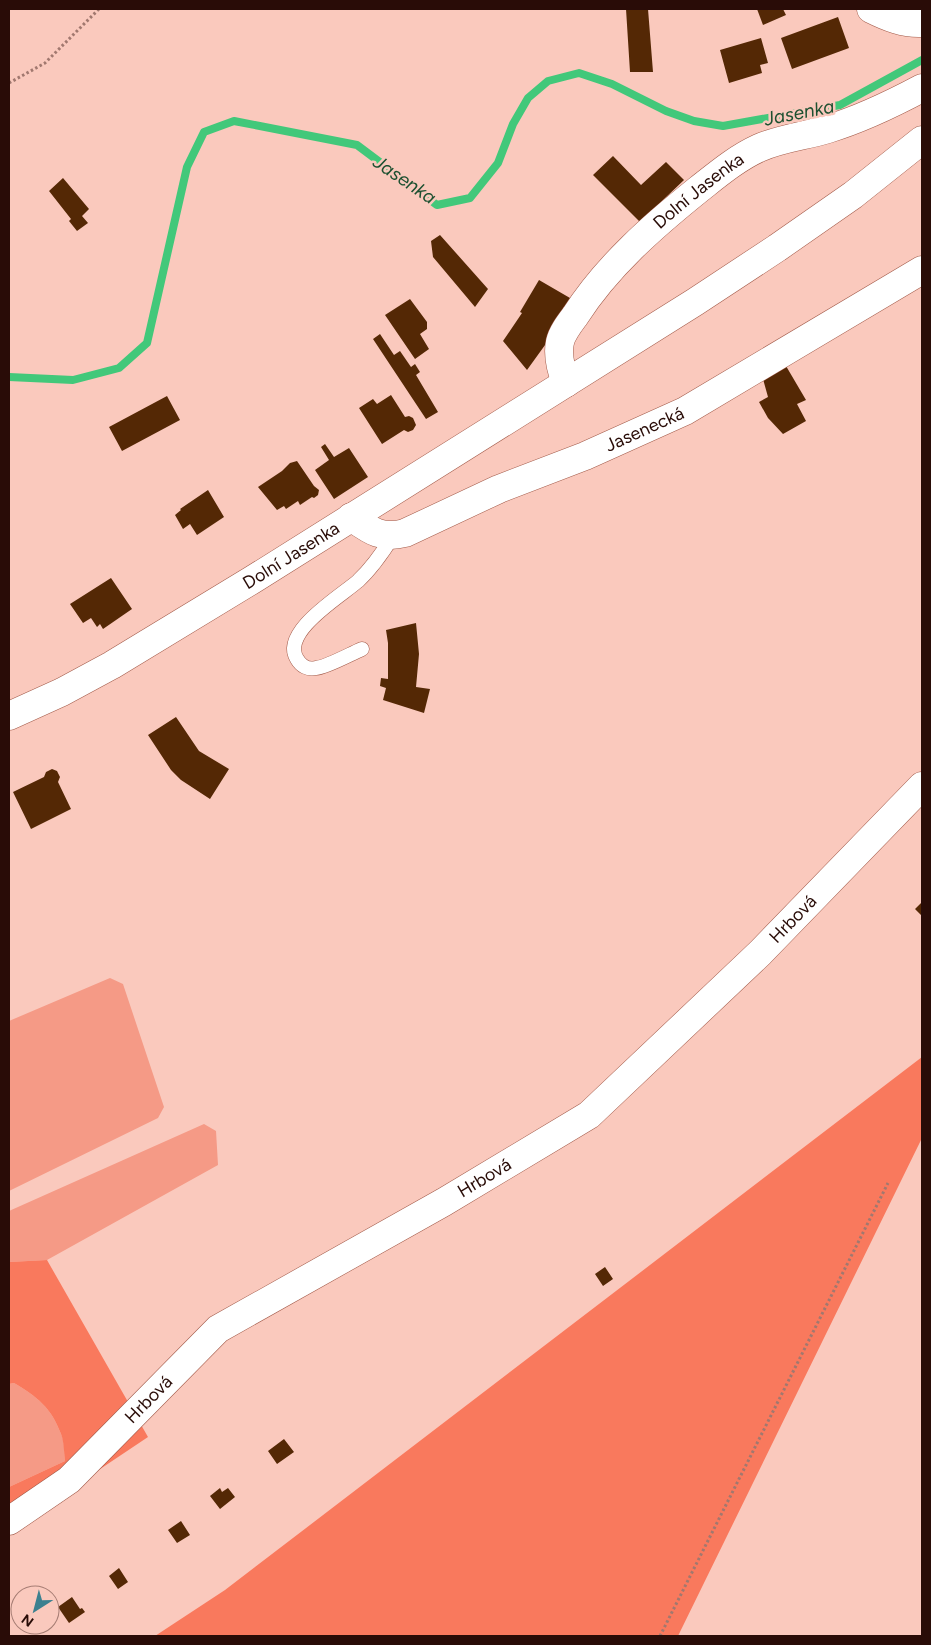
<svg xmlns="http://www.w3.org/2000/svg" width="931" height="1645" font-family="Figtree,sans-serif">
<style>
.green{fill:#f59a86}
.forest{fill:#f9795d}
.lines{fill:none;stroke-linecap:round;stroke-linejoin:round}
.stream{stroke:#42c87a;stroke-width:8}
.building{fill:#542805}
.lane-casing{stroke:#a25a49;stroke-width:15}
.street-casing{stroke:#a25a49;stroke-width:29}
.secondary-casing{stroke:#a25a49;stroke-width:29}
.path{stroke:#a1786f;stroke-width:3;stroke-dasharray:2.5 2.5;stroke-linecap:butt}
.lane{stroke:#fff;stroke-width:14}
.street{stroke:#fff;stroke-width:28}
.secondary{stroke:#fff;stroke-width:28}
.labels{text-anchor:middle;stroke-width:5;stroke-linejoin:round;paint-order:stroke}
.street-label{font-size:18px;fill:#290c07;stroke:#fac9bd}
.water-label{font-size:19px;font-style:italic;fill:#1d5030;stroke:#fac9bd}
</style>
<rect width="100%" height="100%" fill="#fac9bd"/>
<path class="green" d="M110,978L123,984L164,1107L158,1118L9,1191V1021Z
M204,1124L216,1131L218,1165L47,1260L9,1262V1211Z
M14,1383C37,1397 51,1407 61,1434C65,1441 64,1453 65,1461L9,1487V1384Z"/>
<path class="forest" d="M922,1057V1138L678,1636H155L225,1590Z
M47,1260L148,1437L9,1530V1487L65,1461C64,1453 64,1441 61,1434C51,1407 37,1397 14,1383L9,1384V1262Z"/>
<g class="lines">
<path class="stream" d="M9,377L73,380L119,368L147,343L187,167L204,132L234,121L357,145L437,205L470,198L498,163L513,124L528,98L548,81L579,73L612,84L666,111L694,121L723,126L840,105L922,60"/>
</g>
<path class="building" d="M626,9H648L653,72H630Z
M757,9H783L786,15L763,25Z
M838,17L849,48L792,69L781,38Z
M761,38L768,63L760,65L762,73L729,83L720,50Z
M613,156L641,185L666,162L684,180L640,222L593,175Z
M63,178L89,209L82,216L88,223L77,231L69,221L71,219L49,191Z
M440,235L488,289L475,307L433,257L431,241Z
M539,280L570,298L571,302L553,334L527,370L503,341L522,313L520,312Z
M410,299L427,322V329L420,334L429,349L415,359L385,315Z
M380,334L394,355L400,351L411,367L415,364L420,372L416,375L438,412L426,419L373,339Z
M786,366L806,400L797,404L806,421L783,434L768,418L759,402L768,397L763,379Z
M391,395L405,417L409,416L413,418L416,425L413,430L408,432L404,430L382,444L359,408L373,399L377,404Z
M167,396L180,420L122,451L109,427Z
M325,444L334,457L349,448L368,477L334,499L315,470L329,460L321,447Z
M297,461L314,486L319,490L318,495L314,498L312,497L300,505L298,501L286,509L284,506L277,510L258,487L282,471L290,463Z
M208,490L224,517L197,535L190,524L183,529L175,515L181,510L180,509Z
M111,578L132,609L103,629L100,624L97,627L91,618L83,623L70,604Z
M416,623L419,654L416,687L430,689L424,713L383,700L386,688L380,686L381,678L388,679V643L386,630Z
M176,717L199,751L229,769L210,799L181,780L171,770L148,735Z
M52,769L57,771L60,777L58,782L71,809L31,829L13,792L44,777L46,772Z
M922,902V916L915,909Z
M605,1267L613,1279L603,1286L595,1274Z
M284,1439L294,1452L277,1464L268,1451Z
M220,1488L222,1492L228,1488L235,1497L220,1509L210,1496Z
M181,1521L190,1535L177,1543L168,1530Z
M119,1568L128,1582L118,1589L109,1576Z
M72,1597L80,1609L82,1608L85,1612L69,1623L58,1607Z"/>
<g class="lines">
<defs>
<path id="lane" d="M362,649C350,654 327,667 316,668C308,670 301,666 297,659C280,632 341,596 358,581C372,568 383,552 393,536"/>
<g id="street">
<path d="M871,9C887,17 904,24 922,23"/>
<path id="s1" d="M566,383C561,370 557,356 560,342C562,333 569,324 575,316C607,266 653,226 699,189C718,174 737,158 759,148C781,138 805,136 828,129C861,119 892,104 922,88"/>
<path id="s2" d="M351,517C371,531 381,539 405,533L499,489L585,456L685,411L922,270"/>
<path id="s3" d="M9,1521L69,1480L218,1329L444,1202L589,1115L760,953L922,786"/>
</g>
<g id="secondary">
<path id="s4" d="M9,716L62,692L112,665L252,580L695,302L777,248L853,195L922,140"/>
</g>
</defs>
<use href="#lane" class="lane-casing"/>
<use href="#street" class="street-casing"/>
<use href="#secondary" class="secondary-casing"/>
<path class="path" d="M9,83L45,63L99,9
M660,1636L888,1183"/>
<use href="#lane" class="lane"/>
<use href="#street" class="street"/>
<use href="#secondary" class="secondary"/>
</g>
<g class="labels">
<g class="street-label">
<text dy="6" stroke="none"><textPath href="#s1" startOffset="249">Dolní Jasenka</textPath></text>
<text dy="6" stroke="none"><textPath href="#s2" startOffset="320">Jasenecká</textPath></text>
<text dy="6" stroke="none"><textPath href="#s4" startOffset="325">Dolní Jasenka</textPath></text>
<text dy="6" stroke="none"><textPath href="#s3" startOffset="996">Hrbová</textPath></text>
<text dy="6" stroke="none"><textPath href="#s3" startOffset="591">Hrbová</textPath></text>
<text dy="6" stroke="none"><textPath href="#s3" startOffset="186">Hrbová</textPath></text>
</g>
<g class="water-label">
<text transform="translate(799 112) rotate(-11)" y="7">Jasenka</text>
<text transform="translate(405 179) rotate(34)" y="7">Jasenka</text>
</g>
</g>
<rect width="931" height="1645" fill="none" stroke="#290c07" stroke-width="20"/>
<g transform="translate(35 1610) rotate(216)"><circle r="24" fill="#fac9bd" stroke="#a67d74"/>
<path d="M0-4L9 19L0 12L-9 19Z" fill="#3c808f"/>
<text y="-8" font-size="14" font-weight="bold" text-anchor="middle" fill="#290c07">N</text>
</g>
</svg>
